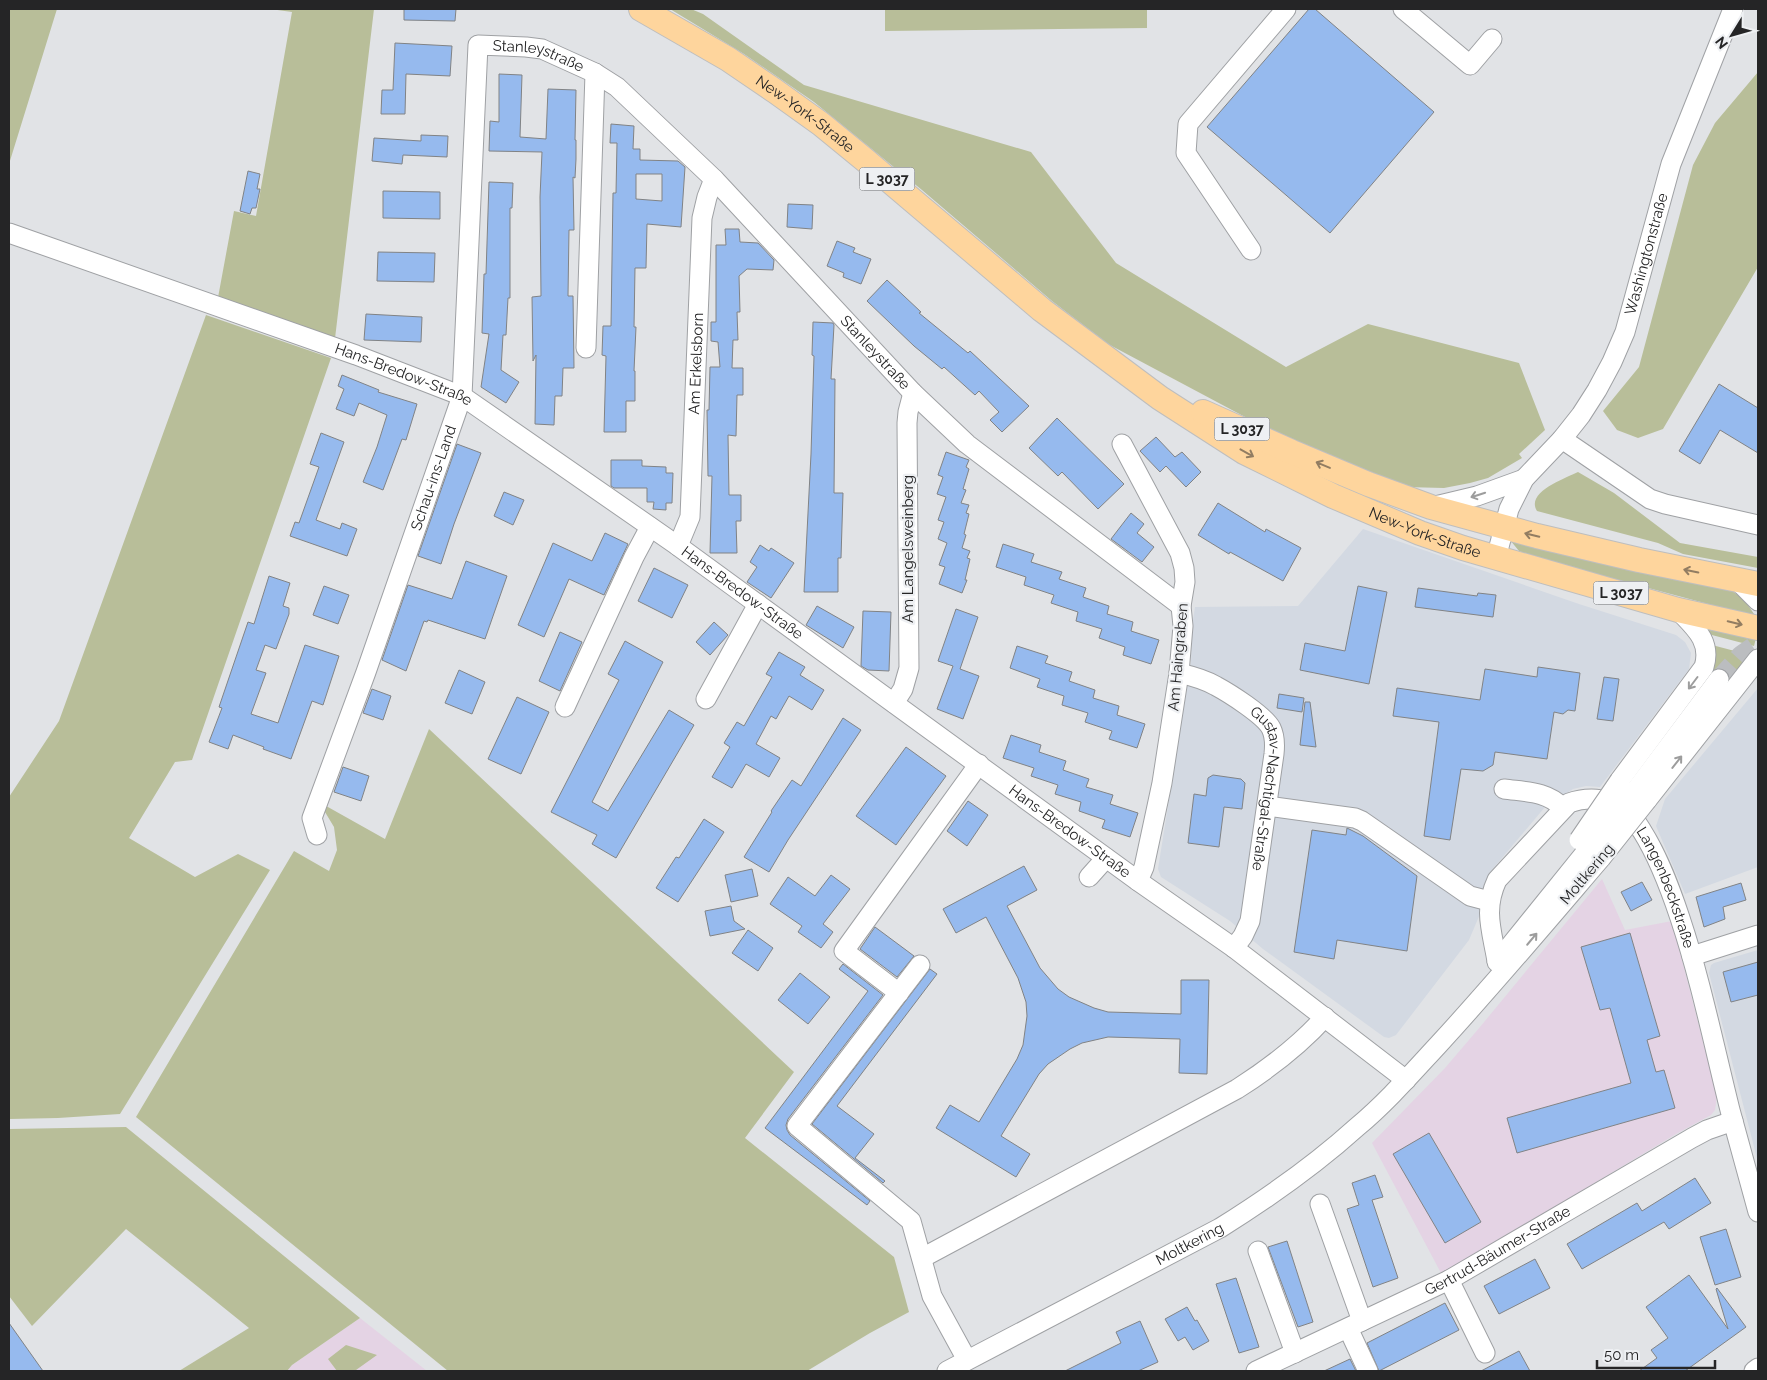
<svg xmlns="http://www.w3.org/2000/svg" width="1767" height="1380" font-family="Raleway,sans-serif">
<style>
.built{fill:#d3d9e2}
.education{fill:#e4d3e4}
.green{fill:#b8be99}
.building{fill:#96baee;stroke:#818385;fill-rule:evenodd}
.lines{fill:none;stroke-linecap:round;stroke-linejoin:round}
.minor-tunnel{stroke:#bbbdc0;stroke-width:19;stroke-dasharray:19 9;stroke-linecap:butt}
.minor-casing{stroke:#9fa1a4;stroke-width:21}
.major-casing{stroke:#bebebe;stroke-width:26}
.minor{stroke:#fff;stroke-width:19}
.major{stroke:#fed59d;stroke-width:24}
.minor-bridge-casing{stroke:#9fa1a4;stroke-width:21;stroke-linecap:butt}
.minor-bridge{stroke:#fff;stroke-width:19}
.oneway{stroke:#927d62}
.oneway2{stroke:#9d9d9d}
.labels{text-anchor:middle;stroke-width:4.5;stroke-linejoin:round;paint-order:stroke}
.shield{fill:#eef0f3;stroke:#616264;stroke-width:1}
.shield-label{font-size:14px;font-weight:bold;fill:#252526}
.street-label{font-size:15px;fill:#252526;stroke:#eef0f3}
</style>
<rect width="100%" height="100%" fill="#e1e3e6"/>
<path class="built" d="M1363,529L1579,604L1676,635L1685,642L1691,653L1689,669L1600,787L1586,786L1573,789L1545,807L1491,871L1484,884L1480,898V914L1469,940L1396,1035L1389,1038L1384,1037L1263,949L1230,921L1161,877L1158,869L1191,662L1192,627L1195,607L1298,606Z
M1758,688V867L1685,894L1656,826L1665,799Z
M1758,950V1162L1709,973L1711,965L1714,963Z"/>
<path class="education" d="M1602,879L1625,930L1672,921L1717,1096L1715,1110L1711,1115L1676,1134L1442,1275L1372,1143L1445,1068L1480,1027Z
M360,1318L427,1371H287L292,1365Z"/>
<path class="green" d="M9,9H57L9,164Z
M270,9H374L334,347L217,303L234,211L256,216L292,12Z
M670,9H691L703,14L804,85L1031,152L1116,263L1286,367L1368,324L1519,363L1545,430L1519,454L1522,458L1488,478L1470,483L1444,488L1405,487L1321,454L1247,418L1108,344L1052,301L922,190L814,102L744,54Z
M885,9H1147V28L885,31Z
M1758,72V267L1663,429L1638,438L1617,430L1603,411L1639,367L1693,165L1715,123Z
M206,315L331,358L192,760L175,762L129,838L195,877L238,854L270,870L120,1114L58,1118L9,1119V797L59,721Z
M1578,472L1614,493L1680,543L1758,557V568L1683,554L1658,543L1537,511C1525,492 1566,478 1578,472Z
M1510,540L1731,590C1741,597 1748,604 1754,614L1753,616L1540,559L1519,551Z
M1705,625L1756,638L1754,646L1708,634Z
M1712,645L1750,655L1727,685L1709,672Z
M429,729L794,1072L745,1138L894,1257L909,1312L870,1333L807,1371H448L136,1117L294,851L329,871L337,850L334,827L319,802L385,839Z
M126,1127L360,1318L292,1365L287,1371H179L249,1328L126,1229L32,1326L9,1296V1129Z
M346,1345L377,1355L356,1370V1371H337L328,1359Z"/>
<path class="building" d="M404,9H456L455,21L404,20Z
M1309,9H1315L1434,112L1330,233L1207,127Z
M395,43L452,46L450,76L406,74L405,114H381L382,90H393Z
M499,74L522,75L520,137L546,139L548,89L576,90L575,140H576V159L575,178L573,177L574,230H569L568,296H573L574,368H563L562,396H555L554,425L535,424L536,355L533,361L532,297L541,296L540,197L542,152L489,151L490,121L499,122Z
M611,124L634,126L633,149H640V160L678,161L685,167L681,227L647,224L646,268H635L634,327H636L634,371H635V401H626V432H604L606,356L602,355L603,326H611L613,193H616L617,143H610ZM636,174H662V201L636,199Z
M421,135L448,136L447,157L403,155L402,164L372,161L374,138L421,141Z
M248,171L260,174L257,189H260L256,208H252L250,214L240,211Z
M489,182L513,183L512,208H510V298H508L506,335H503L501,370L519,382L506,403L481,387L489,334L482,333L484,274H486Z
M383,191L440,192V219L383,218Z
M788,204L813,205L812,229L787,227Z
M725,229H739L740,242L758,243L774,260L773,270L747,269L739,276L740,312H737L738,340H733L732,368H743V395H737L736,436L728,435L729,495H741V521H736L737,553H710L712,476H708L707,410H709L710,367H720L718,342L711,341V322H716V245H726Z
M837,241L855,248L853,252L871,259L861,284L843,277L844,273L827,266Z
M378,252L435,253L434,282L377,281Z
M887,280L921,312L919,313L968,353L970,351L1029,406L1002,432L990,420L999,412L979,391L975,395L944,367L942,369L914,346L867,301Z
M366,314L422,317L421,342L364,340Z
M813,322L833,323L834,325L831,379H835L834,493H843L841,558H838V592H804L811,454L814,356L812,355Z
M342,375L379,390L378,392L417,404L406,440L402,439L383,490L363,482L377,447L387,415L359,403L354,416L336,409L344,389L338,386Z
M1719,384L1758,408V453L1720,430L1700,464L1679,451Z
M1057,418L1124,484L1098,509L1062,472L1058,476L1029,448Z
M321,433L344,442L316,520L340,529L342,523L357,529L347,556L290,536L295,522L299,523L319,467L310,464Z
M1156,437L1175,457L1182,452L1201,472L1186,487L1166,466L1160,472L1140,451Z
M457,444L481,453L454,524L441,564L418,556Z
M946,452L969,460L966,467L969,469L963,489L966,490L961,503L969,505L966,513L969,514L964,534L966,535L962,548L970,551L967,558L970,559L965,580H967L962,593L939,584L945,567L939,565L947,543L938,539L944,522L938,520L946,497L937,494L943,477L938,475Z
M611,460H642V466L666,467V473H673L672,503H666V510L653,509L654,502H647V488H614L611,486Z
M504,492L524,500L513,525L494,516Z
M1218,503L1265,532L1266,529L1301,548L1283,581L1230,552L1229,554L1198,535Z
M1131,513L1144,524L1137,533L1154,547L1142,562L1111,539Z
M605,533L628,544L604,595L569,579L544,637L518,625L553,543L592,561Z
M1003,544L1034,554L1031,562L1062,572L1059,579L1086,588L1083,597L1109,606L1107,614L1133,622L1131,631L1159,640L1151,664L1123,655L1125,647L1099,638L1102,629L1076,621L1078,612L1051,603L1054,595L1024,585L1026,577L996,567Z
M760,545L769,551L771,548L794,563L771,598L747,582L757,567L750,562Z
M466,561L507,576L485,639L428,620L427,622L424,621L406,671L382,660L408,585L452,599Z
M654,568L688,585L672,618L638,601Z
M269,576L290,583L283,606L289,608V614L276,649L265,645L256,670L266,673L251,714L278,723L305,645L339,656L323,705L312,701L291,759L263,749L264,747L233,735L228,749L209,742L222,708L219,707L248,622L254,624Z
M324,586L349,595L338,624L313,615Z
M1358,586L1387,592L1369,684L1300,670L1305,643L1345,651Z
M1418,588L1477,596L1478,593L1496,595L1493,617L1415,607Z
M817,606L854,627L843,648L806,625Z
M956,609L978,617L960,669L979,676L963,719L937,709L953,666L938,661Z
M863,611L891,612L889,671L868,670L861,666Z
M714,622L728,635L710,655L696,642Z
M560,632L582,642L560,691L539,681Z
M625,641L663,662L592,802L608,811L669,710L694,725L616,858L592,844L597,835L551,812L619,680L608,674Z
M1017,646L1048,656L1045,663L1072,672L1069,681L1095,690L1093,698L1119,706L1117,715L1145,724L1137,748L1109,739L1112,731L1085,722L1088,713L1062,705L1064,696L1037,687L1040,679L1010,668Z
M779,652L805,667L800,675L824,690L812,710L789,696L776,719L771,716L756,744L780,758L769,777L746,764L732,788L712,777L730,747L724,743L737,722L744,726L772,677L766,674Z
M1538,667L1580,673L1575,711L1568,710L1563,714L1554,712L1547,759L1495,752L1493,765L1483,771L1461,769L1450,840L1424,836L1439,722L1393,716L1397,688L1480,700L1485,669L1537,677Z
M459,670L485,682L472,714L445,703Z
M1604,677L1619,679L1613,721L1597,719Z
M372,689L391,696L383,720L363,713Z
M1279,694L1304,698L1302,712L1277,708Z
M517,697L549,712L521,774L488,759Z
M1305,702H1310L1316,747L1300,745Z
M843,718L861,730L788,840L769,872L744,857L772,812L771,811L792,780L801,786Z
M1011,735L1041,745L1039,752L1066,761L1063,770L1089,779L1086,787L1113,795L1110,804L1138,813L1130,837L1102,828L1105,820L1079,811L1081,802L1055,794L1058,785L1031,776L1034,768L1003,758Z
M906,747L946,776L896,845L856,816Z
M343,767L369,776L361,801L334,792Z
M1213,775L1241,779L1245,783L1242,809L1224,807L1219,847L1188,843L1194,794L1206,796L1208,778Z
M968,801L988,815L967,846L947,831Z
M704,819L724,832L678,902L656,888L676,857L679,858Z
M1347,828L1363,836L1417,876L1407,951L1337,940L1334,959L1294,952L1312,830L1346,835Z
M1024,866L1037,890L1007,906L1040,968L1058,989L1069,997L1094,1008L1108,1012L1181,1014V980H1209L1207,1074L1179,1073L1180,1039L1108,1037L1082,1043L1070,1049L1048,1064L1039,1074L1001,1136L1030,1154L1016,1177L936,1128L950,1105L979,1122L1017,1059L1023,1045L1027,1016L1026,1002L1018,978L986,917L956,933L943,909Z
M752,869L758,896L731,902L725,875Z
M831,875L850,889L823,924L833,932L821,948L798,932L802,926L770,904L788,877L815,896Z
M1642,882L1652,900L1631,911L1621,892Z
M1741,883L1746,900L1723,907L1725,919L1704,927L1696,897Z
M731,906L734,921L745,929L710,936L705,911Z
M875,927L914,956L897,977L860,949Z
M748,930L773,948L758,971L732,953Z
M1630,933L1660,1036L1647,1040L1656,1072L1664,1070L1675,1108L1517,1153L1507,1118L1631,1083L1610,1008L1600,1010L1581,947Z
M1758,962V995L1731,1002L1723,972Z
M843,964L883,995L788,1119L786,1125L787,1130L790,1135L870,1201L867,1205L765,1128L868,991L839,969Z
M930,969L937,974L837,1106L874,1134L855,1158L885,1181L883,1183L812,1124Z
M800,973L830,997L808,1024L778,1000Z
M1429,1133L1481,1222L1445,1243L1393,1154Z
M1375,1175L1383,1197L1372,1200L1398,1278L1373,1287L1347,1209L1359,1205L1352,1183Z
M1695,1178L1711,1203L1669,1229L1664,1222L1582,1269L1567,1244L1637,1203L1642,1211Z
M1726,1229L1741,1277L1715,1285L1700,1237Z
M1287,1241L1313,1322L1298,1327L1268,1247Z
M1535,1259L1550,1288L1499,1314L1484,1286Z
M1689,1275L1728,1329L1716,1289L1717,1288L1746,1327L1685,1371H1639L1657,1358L1651,1350L1668,1338L1646,1307Z
M1236,1278L1259,1347L1239,1353L1216,1284Z
M1445,1303L1459,1330L1379,1371L1367,1343Z
M1187,1307L1195,1321L1197,1320L1209,1341L1193,1350L1185,1337L1178,1341L1165,1319Z
M1140,1321L1158,1362L1138,1371H1065L1121,1343L1116,1332Z
M9,1323L43,1371H9Z
M1519,1351L1530,1371H1481Z
M1350,1359L1356,1371H1324Z"/>
<g class="lines">
<path class="minor-tunnel" d="M1719,679L1741,655L1758,643"/>
<defs>
<g id="minor">
<path d="M1403,9L1470,65L1492,39"/>
<path id="s1" d="M9,233L356,355L462,396L678,546L1138,881L1234,948L1406,1080"/>
<path d="M1251,250L1186,153L1188,124L1286,9"/>
<path d="M586,348L595,73"/>
<path d="M1562,439L1650,499L1665,504L1758,525"/>
<path d="M1122,444L1180,553L1184,568L1185,582L1181,606L1183,626L1179,673L1162,783L1144,867L1138,881"/>
<path d="M1431,507L1477,496L1524,479"/>
<path id="s2" d="M678,546L690,517L702,218L707,197L714,179"/>
<path id="s3" d="M1496,558L1509,509L1524,479L1562,439L1581,415L1597,390L1612,362L1625,332L1671,164L1733,9"/>
<path d="M1738,581L1758,601"/>
<path id="s4" d="M1179,673C1192,676 1204,679 1216,686C1229,693 1264,715 1271,728C1275,736 1275,745 1274,754L1250,921L1243,936L1234,948"/>
<path d="M706,699L758,604"/>
<path d="M894,703L903,689L909,668L907,423L908,412L913,393"/>
<path d="M565,707L634,557L650,527"/>
<path d="M1620,780L1704,667C1712,641 1694,627 1678,610"/>
<path d="M1504,789C1526,792 1547,791 1563,808"/>
<path d="M1635,791L1719,679"/>
<path d="M1647,800L1758,659"/>
<path d="M1267,806L1355,818L1362,821L1470,896L1489,901"/>
<path id="s5" d="M317,835L312,818L366,672L462,396L478,45L526,47L542,49L595,73L617,87L714,179L913,393L967,444L1181,606"/>
<path d="M1089,877L1106,858"/>
<path d="M1692,956L1758,935"/>
<path id="s6" d="M1497,961C1492,931 1483,910 1497,880L1569,803C1585,797 1608,797 1623,808C1631,813 1637,823 1642,831C1659,858 1670,888 1680,918C1701,981 1714,1046 1730,1110C1739,1144 1749,1178 1758,1212"/>
<path d="M1497,962L1589,848"/>
<path d="M920,965L797,1126L911,1221L932,1296L967,1360"/>
<path d="M899,993L844,951L979,764"/>
<path d="M1320,1204L1362,1321"/>
<path d="M1258,1251L1295,1353"/>
<path d="M922,1258L1237,1089C1270,1068 1299,1046 1325,1017"/>
<path d="M1449,1280L1485,1353"/>
<path d="M1348,1328L1368,1371"/>
<path id="s7" d="M947,1371L1220,1228C1268,1198 1315,1165 1357,1127C1387,1102 1413,1072 1439,1044C1495,983 1548,920 1601,858"/>
<path id="s8" d="M1256,1371L1449,1280L1692,1138L1707,1130L1733,1121"/>
<path d="M1754,1371L1758,1368"/>
</g>
<g id="major">
<path id="s9" d="M641,9L728,59L775,91L821,124L865,160L1042,310L1160,398L1244,452L1333,496L1420,533L1463,548L1678,610L1758,628"/>
<path d="M1203,412L1292,452L1368,484L1431,507L1537,536L1639,560L1758,584"/>
</g>
</defs>
<use href="#minor" class="minor-casing"/>
<use href="#major" class="major-casing"/>
<use href="#minor" class="minor"/>
<use href="#major" class="major"/>
<defs>
<path id="minor-bridge" d="M1579,840L1620,780
M1589,848L1635,791
M1601,858L1647,800"/>
</defs>
<use href="#minor-bridge" class="minor-bridge-casing"/>
<use href="#minor-bridge" class="minor-bridge"/>
</g>
<defs><path id="oneway-shaft" d="M-6 0H5M1.5-3L5.5 0L1.5 3" fill="none" stroke-width="1.6" stroke-linecap="round" stroke-linejoin="round" transform="scale(1.25)"/></defs>
<g class="oneway">
<use href="#oneway-shaft" transform="translate(1247 453) rotate(29)"/>
<use href="#oneway-shaft" transform="translate(1323 465) rotate(-157)"/>
<use href="#oneway-shaft" transform="translate(1532 535) rotate(-166)"/>
<use href="#oneway-shaft" transform="translate(1691 571) rotate(-168)"/>
<use href="#oneway-shaft" transform="translate(1735 623) rotate(13)"/>
</g>
<g class="oneway2">
<use href="#oneway-shaft" transform="translate(1478 495) rotate(162)"/>
<use href="#oneway-shaft" transform="translate(1693 683) rotate(127)"/>
<use href="#oneway-shaft" transform="translate(1677 762) rotate(-52)"/>
<use href="#oneway-shaft" transform="translate(1532 939) rotate(-50)"/>
</g>
<g class="labels">
<g class="shield">
<rect x="859.5" y="167.5" width="55" height="23" rx="4"/>
<rect x="1214.5" y="417.5" width="55" height="23" rx="4"/>
<rect x="1593.5" y="581.5" width="55" height="23" rx="4"/>
</g>
<g class="shield-label">
<text x="887" y="184">L 3037</text>
<text x="1242" y="434">L 3037</text>
<text x="1621" y="598">L 3037</text>
</g>
<g class="street-label">
<text dy="5" stroke="none"><textPath href="#s5" startOffset="879">Stanleystraße</textPath></text>
<text dy="5" stroke="none"><textPath href="#s9" startOffset="195">New-York-Straße</textPath></text>
<text dy="5" stroke="none"><textPath href="#s3" startOffset="345">Washingtonstraße</textPath></text>
<text dy="5" stroke="none"><textPath href="#s5" startOffset="1336">Stanleystraße</textPath></text>
<text dy="5" stroke="none"><textPath href="#s2" startOffset="185">Am Erkelsborn</textPath></text>
<text dy="5" stroke="none"><textPath href="#s1" startOffset="419">Hans-Bredow-Straße</textPath></text>
<text dy="5" stroke="none"><textPath href="#s5" startOffset="379">Schau-ins-Land</textPath></text>
<text dy="5" stroke="none"><textPath href="#s9" startOffset="948">New-York-Straße</textPath></text>
<text transform="translate(908 549) rotate(-90)" y="5">Am Langelsweinberg</text>
<text dy="5" stroke="none"><textPath href="#s1" startOffset="824">Hans-Bredow-Straße</textPath></text>
<text transform="translate(1178 657) rotate(-85)" y="5">Am Haingraben</text>
<text dy="5" stroke="none"><textPath href="#s4" startOffset="168">Gustav-Nachtigal-Straße</textPath></text>
<text dy="5" stroke="none"><textPath href="#s1" startOffset="1229">Hans-Bredow-Straße</textPath></text>
<text transform="translate(1587 874) rotate(-50)" y="5">Moltkering</text>
<text dy="5" stroke="none"><textPath href="#s6" startOffset="336">Langenbeckstraße</textPath></text>
<text dy="5" stroke="none"><textPath href="#s7" startOffset="274">Moltkering</textPath></text>
<text dy="5" stroke="none"><textPath href="#s8" startOffset="270">Gertrud-Bäumer-Straße</textPath></text>
</g>
</g>
<rect width="1767" height="1380" fill="none" stroke="#252526" stroke-width="20"/>
<g transform="translate(1732 35) rotate(233)" stroke="#eef0f3" stroke-width="4" paint-order="stroke">
<path d="M0-4L9 19L0 12L-9 19Z" fill="#252526"/>
<text y="-8" font-size="14" font-weight="bold" text-anchor="middle" fill="#252526">N</text>
</g>
<path d="M1597 1360v8h118v-8" fill="none" stroke="#252526" stroke-width="2.5"/>
<text x="1604" y="1360" font-size="15" fill="#252526" stroke="#eef0f3" stroke-width="4" paint-order="stroke">50 m</text>
</svg>
